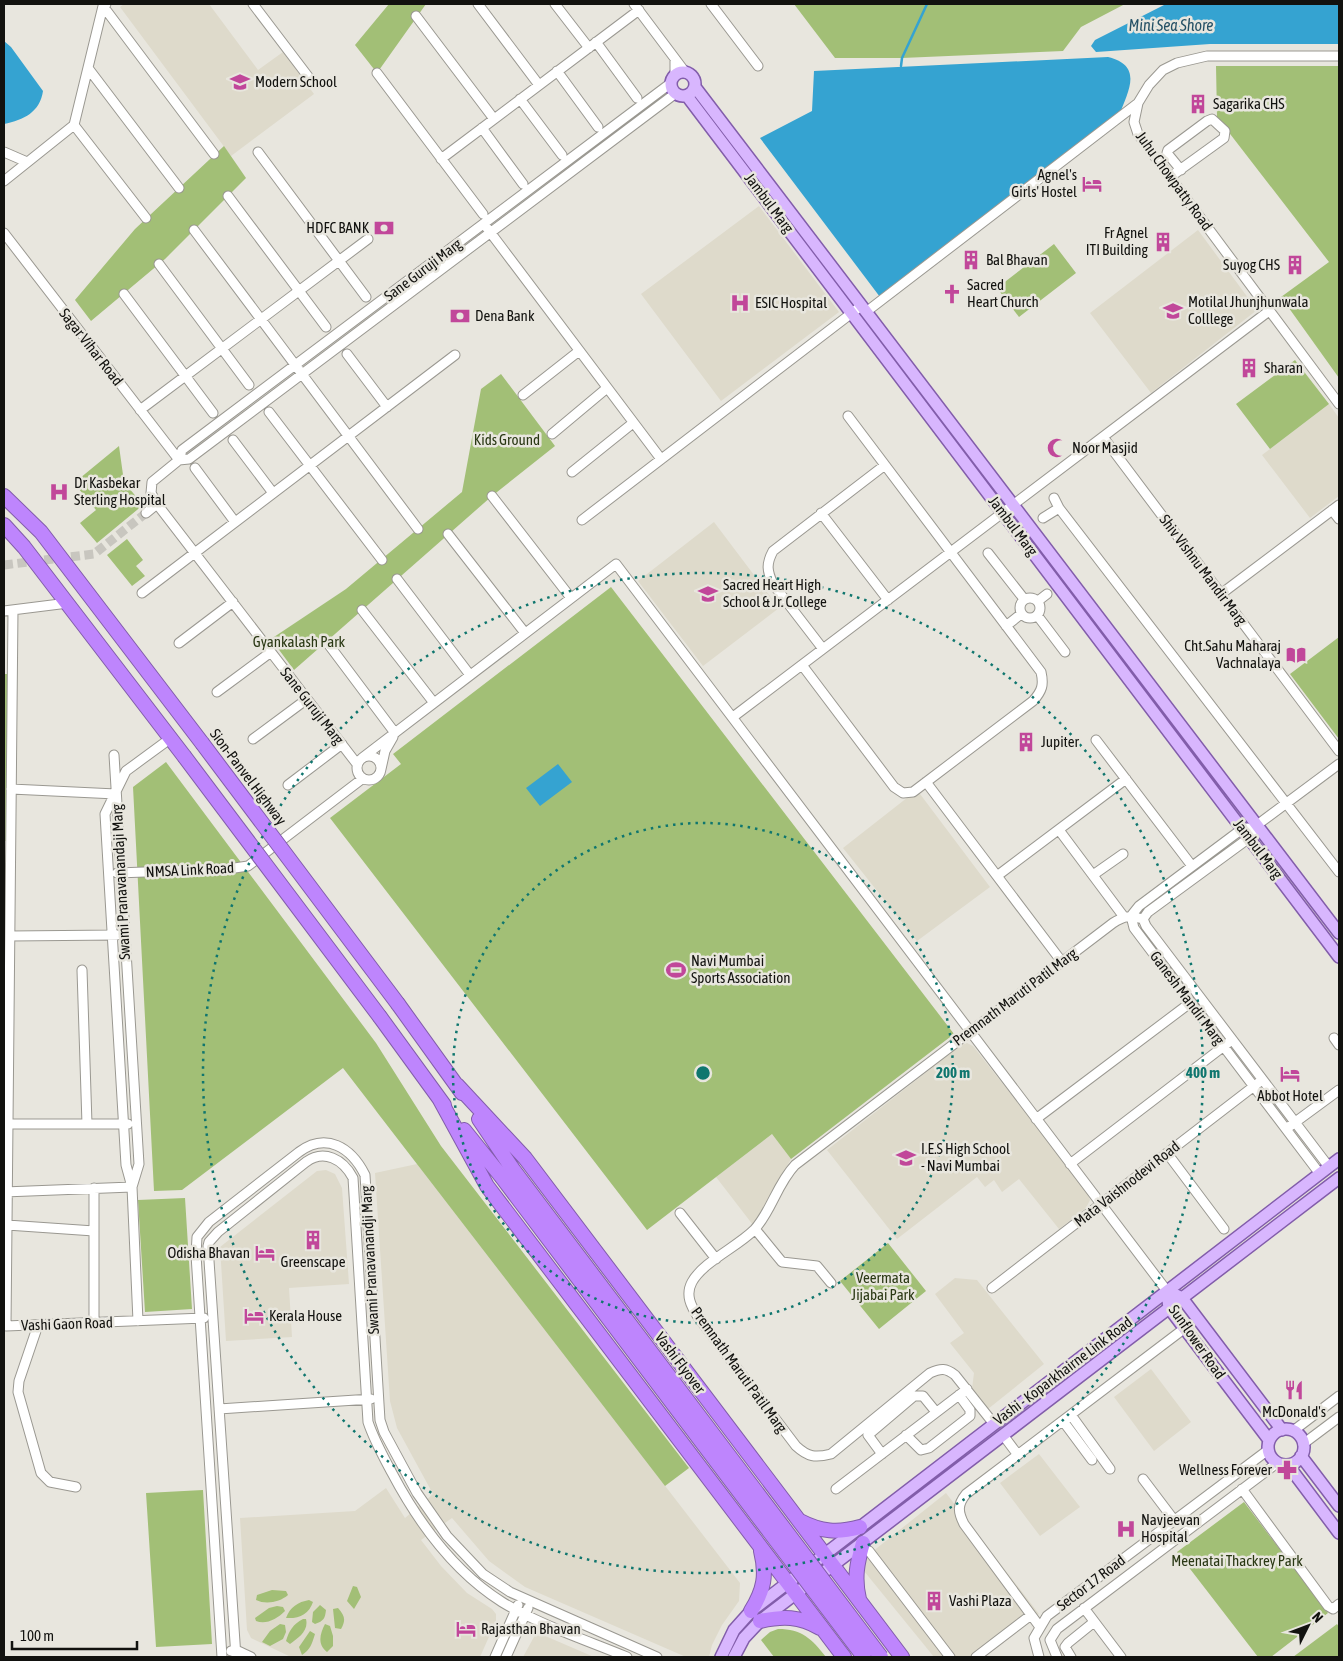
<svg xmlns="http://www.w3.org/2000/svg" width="1343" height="1661" font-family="'Asap Condensed',sans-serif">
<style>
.built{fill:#dedacb}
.green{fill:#a2bf76}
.water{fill:#35a3d1}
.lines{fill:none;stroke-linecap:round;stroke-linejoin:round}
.stream{stroke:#35a3d1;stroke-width:2.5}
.minor-tunnel{stroke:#c8c6bf;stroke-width:9;stroke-dasharray:9 4.5;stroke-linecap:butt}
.minor-casing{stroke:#9a9891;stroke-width:11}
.major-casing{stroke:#825daa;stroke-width:14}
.highway-casing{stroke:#825daa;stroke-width:16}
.minor{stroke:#fff;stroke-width:9}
.major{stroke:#d8b6fe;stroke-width:11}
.highway{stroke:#be85fd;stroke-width:14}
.highway-bridge-casing{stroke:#825daa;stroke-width:16;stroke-linecap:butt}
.highway-bridge{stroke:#be85fd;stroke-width:14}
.ring{fill:none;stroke:#0f766e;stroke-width:2.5;stroke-dasharray:2.5 5}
.labels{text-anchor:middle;stroke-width:5;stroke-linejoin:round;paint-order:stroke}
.poi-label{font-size:15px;fill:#12120f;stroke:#e8e6de;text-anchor:start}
.street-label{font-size:15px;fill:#12120f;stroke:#e8e6de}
.park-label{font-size:15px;fill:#2a3814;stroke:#e8e6de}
.water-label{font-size:16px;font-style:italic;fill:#245065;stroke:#e8e6de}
.centre{fill:#0f766e;stroke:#e8e6de;stroke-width:2.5}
.ring-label{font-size:15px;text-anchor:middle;font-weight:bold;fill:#0f766e;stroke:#e8e6de;stroke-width:5;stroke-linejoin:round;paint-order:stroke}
</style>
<rect width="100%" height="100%" fill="#e8e6de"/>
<path class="built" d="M124,4H209L258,70L283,52L314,94L231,156L120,7Z
M759,206L839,312L721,401L641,294Z
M1198,230L1257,310L1151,393L1090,313Z
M1329,404L1339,418V496L1310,518L1262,455Z
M714,522L779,608L703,666L638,581Z
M917,790L990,887L917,941L843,848Z
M967,1043L973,1046L1087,1191L1090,1200L1086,1208L1059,1229L1019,1179L1002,1192L994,1180L985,1187L977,1177L897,1239L827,1150L961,1045Z
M772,1134L791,1159L753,1225L716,1177Z
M417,1164L740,1583L739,1601L722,1625L712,1645L709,1657H686L525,1587L489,1561L452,1518L421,1540L441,1566L467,1593L492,1609L496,1614V1621L480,1657H291L251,1638L247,1630L240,1518L355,1511L386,1488L405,1518L433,1494L397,1428L390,1401L375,1173Z
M326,1170L335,1174L342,1188L349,1284L289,1288L292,1337L226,1341L220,1247L317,1171Z
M955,1278L977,1280L1044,1364L988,1409L972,1389L974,1373L950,1343L964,1333L935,1294Z
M1151,1369L1191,1422L1154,1451L1114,1397Z
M1039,1454L1080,1507L1040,1536L1000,1483Z
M946,1493L1039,1614L981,1657H934L864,1571L862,1560Z
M535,1635H543L594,1657H523Z"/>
<path class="green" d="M389,4H426L377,73L355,45Z
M794,4H1125L1081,27L1063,51L902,58H835Z
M1216,66H1339V378L1281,297L1329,262L1217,117Z
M224,146L246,178L165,259L91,321L75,300L135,229Z
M1054,244L1076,273L1019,317L997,288Z
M1295,360L1329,404L1270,449L1236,404Z
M501,374L555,446L492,496L294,670L271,639L346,589L462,492L481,389Z
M119,446L124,482L143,505L97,543L80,523L96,510L74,483Z
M127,539L143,560L136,566L145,576L132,586L107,555Z
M611,587L954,1034L791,1159L772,1134L647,1230L330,818L401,764L393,754Z
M1339,637V739L1290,674Z
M4,674H9L7,841H4Z
M166,762L376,1043L441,1146L689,1468L665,1486L343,1068L182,1190L154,1191L133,787Z
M185,1198L192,1309L145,1312L138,1200Z
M888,1243L926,1291L879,1329L840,1281Z
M203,1490L212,1644L156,1647L146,1493Z
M1244,1502L1328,1613L1271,1657H1258L1177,1552Z
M353,1586L357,1587L361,1597L354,1609L347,1601Z
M272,1590L286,1591L288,1595C280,1602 266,1605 256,1600L257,1595Z
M309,1600L313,1602C309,1614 299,1619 286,1618C290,1607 298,1602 309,1600Z
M320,1605L326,1610C325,1618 324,1621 315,1624L312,1622L313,1612Z
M277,1606L283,1607L285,1611C277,1619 266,1625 256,1621L255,1618L269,1608Z
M338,1608C345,1616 346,1620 341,1629L335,1628L333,1609Z
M303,1619H306C309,1631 298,1638 290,1644L286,1641C289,1631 293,1624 303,1619Z
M280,1624L285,1625L286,1632L283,1639L270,1646L262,1642L270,1631Z
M325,1624L330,1626L333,1636V1646L327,1652C317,1644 320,1634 325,1624Z
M1337,1624L1339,1627V1657H1293Z
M778,1629C802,1629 812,1639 826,1657H774L761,1640L770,1632Z
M310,1631L315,1634C312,1644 310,1650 302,1655L299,1647Z"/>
<path class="water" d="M1166,4H1339V44H1210L1096,52L1091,46L1095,40Z
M4,41L11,47L43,91C40,112 24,120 4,124Z
M1108,57C1144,66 1128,91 1119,116L880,297L760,138L812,111L814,71Z
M558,764L572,782L540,806L526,788Z"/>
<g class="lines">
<path class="stream" d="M901,66L902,58L927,4"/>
<path class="minor-tunnel" d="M4,565L94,554L146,513"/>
<defs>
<path id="minor" d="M253,4L313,83
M478,4L539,85
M555,4L589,48
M634,4L685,72
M711,4L758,66
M103,6L214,154
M416,16L494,119
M596,42L637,98
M1339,56H1207L1177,63L1163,70L1149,85L1138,103L1134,122L1138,134L1339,404
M88,68L179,188
M557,71L598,127
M377,73L483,214
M675,76V59
M520,99L562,155
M74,125L146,218
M482,128L523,184
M4,152L27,162
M258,152L366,297
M441,159L639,10
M1170,177L1224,138L1225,131L1212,119L1207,121L1168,150L1167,153L1181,170
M4,181L74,125L103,6L106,4
M228,196L326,327
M487,228L661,459
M194,230L418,529
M4,233L179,460
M159,264L249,385
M124,294L213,413
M866,312L1138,103
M347,354L387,407
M523,395L579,351
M140,410L368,239
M269,412L382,560
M552,434L607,388
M1103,437L1339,751
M233,440L273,493
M179,460L182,450L671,83
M195,468L235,522
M572,472L633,423
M492,496L571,598
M1054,498L1059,508L1339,872
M1332,510L1339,519
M146,513L157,504
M821,513L888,600
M1043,518L1059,508
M582,520L861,306
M448,534L525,633
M988,553L1024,599
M397,579L470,675
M142,593L455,355
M1221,594L1339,505
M1020 608a10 10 0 1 1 20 0a10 10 0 1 1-20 0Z
M1038,601L1047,594
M13,610L6,1326L204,1318
M362,610L434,703
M4,611L68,603
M1037,615L1065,652
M1006,626L1021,614
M326,641L395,733
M179,643L233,602
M823,649L773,584C767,571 766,564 773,551L885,465
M802,665L894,787L903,793L913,792L1033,701C1042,691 1044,685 1041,672L848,416
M217,692L271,652
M733,717L1269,311
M253,739L307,699
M1096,740L1192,866
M114,755L139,1164L132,1187
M357 768a12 12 0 1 1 24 0a12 12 0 1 1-24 0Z
M362,758L616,564L1167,1291
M357,764L157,504L151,493L152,482L179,460L189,459L676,93
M381,769L385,751L393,737
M926,782L1062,962
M288,785L342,744
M11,789L116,794
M1059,830L1124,917
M117,873L228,869L248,866L362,779
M1093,875L1123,854
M997,876L1126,779
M1131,916L1134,928L1320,1174
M1131,916L1139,906L1242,829L1248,828
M1143,919L1146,926L1329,1167
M1143,919L1148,912L1249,838L1257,825L1339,764
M10,936L117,935
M82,970L87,1124
M1334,1038L1339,1045
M1036,1119L1190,1003
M8,1124H128
M1290,1126L1339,1090
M1167,1153L1224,1229
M1070,1164L1228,1043
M94,1188V1323
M4,1192L132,1187
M680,1213L716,1259
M7,1225L94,1231
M755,1229L782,1262L817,1266L831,1283
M992,1288L1262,1080
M138,1321L132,1187L126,1165L105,814L126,771L171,738
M38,1325L19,1381L18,1392L41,1473L50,1482L76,1487
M219,1409L371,1399
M1071,1415L1110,1469
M1063,1421L1092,1460
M994,1424L955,1375C946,1368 941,1368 930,1373L831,1454C815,1458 808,1457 796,1446L698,1317C691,1306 685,1295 692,1282C703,1262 737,1247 754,1230C771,1212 777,1184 795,1165L1113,923C1124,916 1130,915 1143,919
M1293,1431L1339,1396
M906,1435L921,1450L929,1448L970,1416V1410L959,1395
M1003,1435L1018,1455
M1303,1444L1339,1417
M882,1454L868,1435L914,1396H923L936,1412
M1143,1479L1174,1520
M836,1489L967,1389
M1242,1489L1328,1606L1333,1609L1339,1604
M869,1551L950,1657
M1084,1608L1121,1657
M1040,1627L964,1524C958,1512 957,1505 966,1494L1185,1328
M231,1651L236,1650L251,1657
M222,1657L196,1255L197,1237L209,1222L299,1152C326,1132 351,1147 365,1175L380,1420L384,1432L417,1493L447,1536L483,1574L510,1592L657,1657
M236,1657L208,1246L209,1242L218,1232L306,1162C324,1149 343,1159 353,1178L368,1422C374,1440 383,1456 392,1473C419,1524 453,1571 502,1602C540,1625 586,1640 627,1657
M495,1657L518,1605
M506,1657L528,1608
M976,1657L1031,1615
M1039,1657L1034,1638L1047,1616L1268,1450
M1057,1657L1050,1640L1057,1629L1277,1463
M1071,1657L1065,1647L1068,1643L1094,1622"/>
<path id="major" d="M671 84a12 12 0 1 1 24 0a12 12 0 1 1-24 0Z
M695,87L1339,933
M687,96L1339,957
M1176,1295L1182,1298L1282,1430
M1168,1300L1169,1308L1269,1440
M1268 1447a18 18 0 1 1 36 0a18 18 0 1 1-36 0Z
M1301,1456L1339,1506
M1288,1465L1339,1533
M721,1657L734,1630L751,1611L1339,1159
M734,1657L744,1638L760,1621L1339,1178"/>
<path id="highway" d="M4,496L41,532L202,743
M4,525L24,547L184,756
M398,1004L462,1093
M380,1017L444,1105
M457,1085L525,1158L902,1657
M439,1098L487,1186L844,1657
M479,1119L512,1168
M464,1130L501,1176
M800,1521C821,1532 838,1533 860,1527
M859,1599C854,1578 857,1563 863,1543
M751,1611C764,1590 767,1575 761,1551
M760,1621C783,1616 799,1616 820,1628"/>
</defs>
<use href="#minor" class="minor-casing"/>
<use href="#major" class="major-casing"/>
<use href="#highway" class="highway-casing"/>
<use href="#minor" class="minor"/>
<use href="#major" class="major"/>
<use href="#highway" class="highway"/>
<defs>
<path id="highway-bridge" d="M202,743L398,1004
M184,756L380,1017
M512,1168L881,1657
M501,1176L864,1657"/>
</defs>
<use href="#highway-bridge" class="highway-bridge-casing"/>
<use href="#highway-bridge" class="highway-bridge"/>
</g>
<g class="ring">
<circle cx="703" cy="1073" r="250"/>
<circle cx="703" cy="1073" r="500"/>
</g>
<defs>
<symbol id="school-bare" viewBox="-9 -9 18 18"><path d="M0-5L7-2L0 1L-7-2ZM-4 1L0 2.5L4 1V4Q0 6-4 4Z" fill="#c1479a" stroke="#e8e6de" stroke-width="2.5" paint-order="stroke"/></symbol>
<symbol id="building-bare" viewBox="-9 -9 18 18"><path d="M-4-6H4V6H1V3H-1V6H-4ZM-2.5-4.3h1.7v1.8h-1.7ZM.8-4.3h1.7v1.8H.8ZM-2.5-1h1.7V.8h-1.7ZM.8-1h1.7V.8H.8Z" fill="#c1479a" stroke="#e8e6de" stroke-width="2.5" paint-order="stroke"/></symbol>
<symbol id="hotel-bare" viewBox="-9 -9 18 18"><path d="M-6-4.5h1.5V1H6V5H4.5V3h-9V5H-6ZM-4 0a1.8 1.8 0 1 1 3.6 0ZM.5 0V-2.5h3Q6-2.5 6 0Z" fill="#c1479a" stroke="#e8e6de" stroke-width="2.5" paint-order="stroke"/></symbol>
<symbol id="bank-bare" viewBox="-9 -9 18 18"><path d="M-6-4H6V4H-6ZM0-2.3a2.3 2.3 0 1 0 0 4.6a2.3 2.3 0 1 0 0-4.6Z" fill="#c1479a" stroke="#e8e6de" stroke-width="2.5" paint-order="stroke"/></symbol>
<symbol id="church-bare" viewBox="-9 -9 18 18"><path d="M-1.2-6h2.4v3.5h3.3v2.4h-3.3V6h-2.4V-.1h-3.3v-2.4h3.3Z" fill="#c1479a" stroke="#e8e6de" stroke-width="2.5" paint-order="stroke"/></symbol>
<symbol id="hospital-bare" viewBox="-9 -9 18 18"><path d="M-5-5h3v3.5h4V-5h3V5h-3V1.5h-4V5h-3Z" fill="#c1479a" stroke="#e8e6de" stroke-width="2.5" paint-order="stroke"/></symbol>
<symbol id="university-bare" viewBox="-9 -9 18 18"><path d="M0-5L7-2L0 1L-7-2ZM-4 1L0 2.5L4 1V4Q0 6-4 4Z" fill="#c1479a" stroke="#e8e6de" stroke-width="2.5" paint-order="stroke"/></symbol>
<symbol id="mosque-bare" viewBox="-9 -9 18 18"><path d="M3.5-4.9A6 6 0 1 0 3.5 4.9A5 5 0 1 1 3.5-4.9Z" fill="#c1479a" stroke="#e8e6de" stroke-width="2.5" paint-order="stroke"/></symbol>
<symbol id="library-bare" viewBox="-9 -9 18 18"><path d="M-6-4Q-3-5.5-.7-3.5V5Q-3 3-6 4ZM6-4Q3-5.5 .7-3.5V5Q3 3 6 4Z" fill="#c1479a" stroke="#e8e6de" stroke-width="2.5" paint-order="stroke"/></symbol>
<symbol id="stadium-bare" viewBox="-9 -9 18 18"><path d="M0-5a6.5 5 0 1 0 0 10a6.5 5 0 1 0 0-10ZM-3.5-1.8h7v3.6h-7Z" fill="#c1479a" stroke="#e8e6de" stroke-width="2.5" paint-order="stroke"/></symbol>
<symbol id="restaurant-bare" viewBox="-9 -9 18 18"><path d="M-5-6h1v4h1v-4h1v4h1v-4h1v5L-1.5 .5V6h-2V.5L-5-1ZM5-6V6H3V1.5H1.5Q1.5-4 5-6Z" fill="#c1479a" stroke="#e8e6de" stroke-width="2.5" paint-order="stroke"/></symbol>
<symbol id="pharmacy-bare" viewBox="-9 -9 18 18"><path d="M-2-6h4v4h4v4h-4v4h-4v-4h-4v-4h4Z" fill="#c1479a" stroke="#e8e6de" stroke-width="2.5" paint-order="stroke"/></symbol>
</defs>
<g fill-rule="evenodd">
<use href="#school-bare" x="226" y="68" width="28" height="28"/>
<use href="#building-bare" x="1184" y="90" width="28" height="28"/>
<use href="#hotel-bare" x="1078" y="170" width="28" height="28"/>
<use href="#bank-bare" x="370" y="214" width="28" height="28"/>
<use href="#building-bare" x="1149" y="228" width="28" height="28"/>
<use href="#building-bare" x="957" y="246" width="28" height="28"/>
<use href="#building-bare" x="1281" y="251" width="28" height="28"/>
<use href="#church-bare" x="938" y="280" width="28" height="28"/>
<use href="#hospital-bare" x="726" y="289" width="28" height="28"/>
<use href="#university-bare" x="1159" y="297" width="28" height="28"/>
<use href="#bank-bare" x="446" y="302" width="28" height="28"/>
<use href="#building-bare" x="1235" y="354" width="28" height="28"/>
<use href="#mosque-bare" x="1043" y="434" width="28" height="28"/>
<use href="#hospital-bare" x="45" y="478" width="28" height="28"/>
<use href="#school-bare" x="694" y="580" width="28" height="28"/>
<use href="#library-bare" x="1282" y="641" width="28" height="28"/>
<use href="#building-bare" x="1012" y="728" width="28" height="28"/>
<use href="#stadium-bare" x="662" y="956" width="28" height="28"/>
<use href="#hotel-bare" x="1276" y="1060" width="28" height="28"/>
<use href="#school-bare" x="892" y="1144" width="28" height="28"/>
<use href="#building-bare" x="299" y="1226" width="28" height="28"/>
<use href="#hotel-bare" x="251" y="1239" width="28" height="28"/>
<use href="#hotel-bare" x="240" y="1302" width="28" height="28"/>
<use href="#restaurant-bare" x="1280" y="1376" width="28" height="28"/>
<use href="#pharmacy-bare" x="1273" y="1456" width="28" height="28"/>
<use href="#hospital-bare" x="1112" y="1515" width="28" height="28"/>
<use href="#building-bare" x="920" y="1587" width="28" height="28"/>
<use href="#hotel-bare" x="452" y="1615" width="28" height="28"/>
</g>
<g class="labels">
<g class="poi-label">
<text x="255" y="87">Modern School</text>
<text x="1213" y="109">Sagarika CHS</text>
<text x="1077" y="180" text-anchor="end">Agnel's<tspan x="1077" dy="17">Girls' Hostel</tspan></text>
<text x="369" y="233" text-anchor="end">HDFC BANK</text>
<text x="1148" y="238" text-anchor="end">Fr Agnel<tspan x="1148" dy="17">ITI Building</tspan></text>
<text x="986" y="265">Bal Bhavan</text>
<text x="1280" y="270" text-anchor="end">Suyog CHS</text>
<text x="967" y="290">Sacred<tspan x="967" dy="17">Heart Church</tspan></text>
<text x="1188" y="307">Motilal Jhunjhunwala<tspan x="1188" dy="17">Colllege</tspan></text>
<text x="755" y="308">ESIC Hospital</text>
<text x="475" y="321">Dena Bank</text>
<text x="1264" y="373">Sharan</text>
<text x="1072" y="453">Noor Masjid</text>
<text x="74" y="488">Dr Kasbekar<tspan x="74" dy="17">Sterling Hospital</tspan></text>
<text x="723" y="590">Sacred Heart High<tspan x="723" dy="17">School &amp; Jr. College</tspan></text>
<text x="1281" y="651" text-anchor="end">Cht.Sahu Maharaj<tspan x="1281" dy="17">Vachnalaya</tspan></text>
<text x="1041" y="747">Jupiter</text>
<text x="691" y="966">Navi Mumbai<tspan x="691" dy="17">Sports Association</tspan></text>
<text x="1290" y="1101" text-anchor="middle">Abbot Hotel</text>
<text x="921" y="1154">I.E.S High School<tspan x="921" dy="17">- Navi Mumbai</tspan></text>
<text x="250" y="1258" text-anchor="end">Odisha Bhavan</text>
<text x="313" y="1267" text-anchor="middle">Greenscape</text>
<text x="269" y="1321">Kerala House</text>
<text x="1294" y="1417" text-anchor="middle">McDonald's</text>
<text x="1272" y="1475" text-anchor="end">Wellness Forever</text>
<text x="1141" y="1525">Navjeevan<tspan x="1141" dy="17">Hospital</tspan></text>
<text x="949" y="1606">Vashi Plaza</text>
<text x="481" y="1634">Rajasthan Bhavan</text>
</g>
<g class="street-label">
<text transform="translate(1174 181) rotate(54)" y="5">Juhu Chowpatty Road</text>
<text transform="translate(769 203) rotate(53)" y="5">Jambul Marg</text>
<text transform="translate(423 270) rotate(-37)" y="5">Sane Guruji Marg</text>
<text transform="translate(91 347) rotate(52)" y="5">Sagar Vihar Road</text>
<text transform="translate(1013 526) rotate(53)" y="5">Jambul Marg</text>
<text transform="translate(1203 570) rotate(53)" y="5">Shiv Vishnu Mandir Marg</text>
<text transform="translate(312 706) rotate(52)" y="5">Sane Guruji Marg</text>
<text transform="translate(248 777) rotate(53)" y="5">Sion-Panvel Highway</text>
<text transform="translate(1258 849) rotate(53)" y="5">Jambul Marg</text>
<text transform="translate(190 870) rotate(-3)" y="5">NMSA Link Road</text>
<text transform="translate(121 882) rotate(-93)" y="5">Swami Pranavanandaji Marg</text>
<text transform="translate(1015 997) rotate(-37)" y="5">Premnath Maruti Patil Marg</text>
<text transform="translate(1187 998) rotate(53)" y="5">Ganesh Mandir Marg</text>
<text transform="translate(1127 1184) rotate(-38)" y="5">Mata Vaishnodevi Road</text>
<text transform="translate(370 1260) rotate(-93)" y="5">Swami Pranavanandji Marg</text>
<text transform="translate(67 1324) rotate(-2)" y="5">Vashi Gaon Road</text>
<text transform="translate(1197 1342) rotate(55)" y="5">Sunflower Road</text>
<text transform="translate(680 1363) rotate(53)" y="5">Vashi Flyover</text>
<text transform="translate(739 1370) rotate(54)" y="5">Premnath Maruti Patil Marg</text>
<text transform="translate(1063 1371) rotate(-37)" y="5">Vashi - Koparkhairne Link Road</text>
<text transform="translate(1091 1583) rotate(-37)" y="5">Sector 17 Road</text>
</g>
<g class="park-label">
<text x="507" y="445">Kids Ground</text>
<text x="299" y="647">Gyankalash Park</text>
<text x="883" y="1283">Veermata<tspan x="883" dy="17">Jijabai Park</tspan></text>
<text x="1237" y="1566">Meenatai Thackrey Park</text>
</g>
<g class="water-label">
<text x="1171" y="31">Mini Sea Shore</text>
</g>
</g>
<circle cx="703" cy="1073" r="8" class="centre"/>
<g class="ring-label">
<text x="953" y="1078">200 m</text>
<text x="1203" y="1078">400 m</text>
</g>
<rect width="1343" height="1661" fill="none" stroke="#12120f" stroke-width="10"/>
<g transform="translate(1308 1626) rotate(48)" stroke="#e8e6de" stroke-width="4" paint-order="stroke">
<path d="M0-4L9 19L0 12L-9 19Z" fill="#12120f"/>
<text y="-8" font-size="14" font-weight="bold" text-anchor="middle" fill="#12120f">N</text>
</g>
<path d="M12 1641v8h125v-8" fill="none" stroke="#12120f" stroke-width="2.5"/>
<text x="20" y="1641" font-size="15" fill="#12120f" stroke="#e8e6de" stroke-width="4" paint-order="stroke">100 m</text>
</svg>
